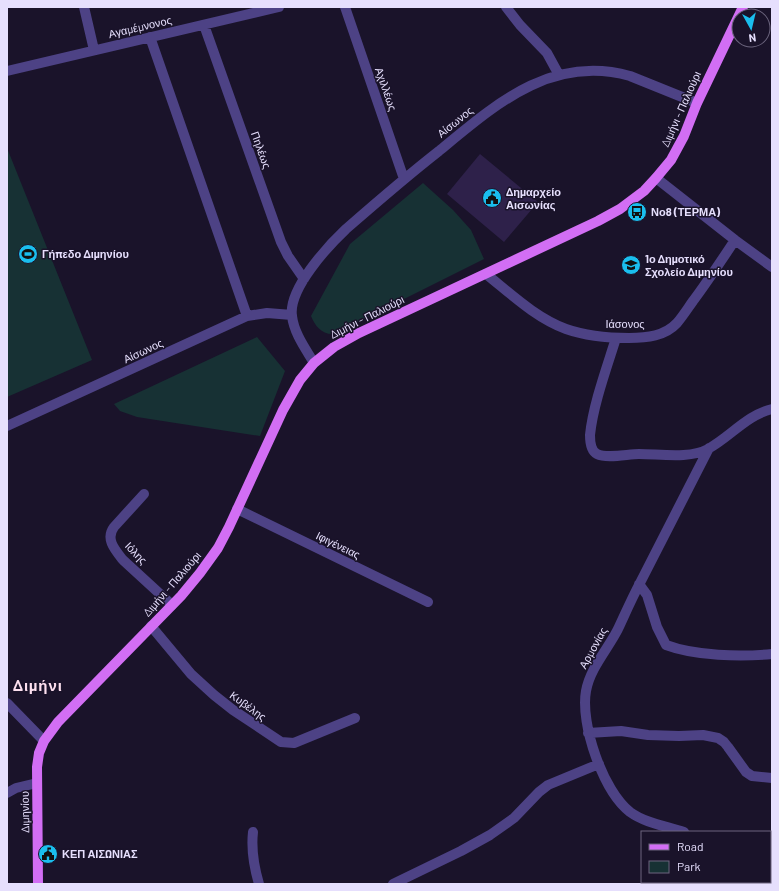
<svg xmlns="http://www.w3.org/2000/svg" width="779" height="891" font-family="Barlow,sans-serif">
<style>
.green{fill:#173134}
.building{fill:#2e214a}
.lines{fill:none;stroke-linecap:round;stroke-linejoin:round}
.minor{stroke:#4d4285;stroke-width:10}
.major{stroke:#d26ef4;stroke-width:10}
.labels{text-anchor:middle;stroke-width:3;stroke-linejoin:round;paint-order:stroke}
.street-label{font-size:11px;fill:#e6dffd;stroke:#1a132a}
.poi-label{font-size:11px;font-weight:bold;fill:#e6dffd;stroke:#1a132a;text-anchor:start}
.district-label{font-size:15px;font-weight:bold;letter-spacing:1px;fill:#fde0ef;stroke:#1a132a}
</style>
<rect width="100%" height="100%" fill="#1a132a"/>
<path class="green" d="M7,148L92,360L7,397Z
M423,183L453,210L471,230L484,259L334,334C322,335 315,326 311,316L350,244Z
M257,337L285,371L260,436L137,417L120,411L114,404Z"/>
<path class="building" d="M480,154L538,202L504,242L447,194Z"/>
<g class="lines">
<path class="minor" d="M84,7L94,50
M345,7L404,179
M506,7L520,25L547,53L559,75
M204,25L281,242L288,256L304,279
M150,37L247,316
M7,71L279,7
M656,178L735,240L772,267
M486,274C511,294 536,318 566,329C586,336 609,338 629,338C647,338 665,336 677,323C683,316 688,308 693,301C708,281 721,261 735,240
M616,338C607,367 593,405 590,435C590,442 591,451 597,454C607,459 628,454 639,454C660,454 690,459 708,449C730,437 747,415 772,409
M314,363C305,348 294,333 292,316C288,289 328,246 346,229C377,202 407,176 439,151C495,105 551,54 630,76L697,103
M7,426L247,316L267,313L292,315
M144,494L114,527C105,539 115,550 123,560L172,605
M237,509L428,602
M639,584L647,595L657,627L666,645C695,656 741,657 772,654
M151,626L191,674L214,695L233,710L281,742L294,743L355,718
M7,703L44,741
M588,733L621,731L648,735L679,736L703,735L718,738L724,742L728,747L746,772L752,776L772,778
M7,793L16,788L37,783
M253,832C251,850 254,867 259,884
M684,832C666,826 645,823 630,812C603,791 580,724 586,691C590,668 608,649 618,629C625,614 632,598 640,583C663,538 686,493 709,448
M770,842L772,841
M393,884L461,851L490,835L514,818L539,792L548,785L599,764
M681,884L684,882"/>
<path class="major" d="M38,884L37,767L39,753L44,741L58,722L181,596L200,573L218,548L229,527L283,410L300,380L314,363L334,347L359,333L598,221L620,209L644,191L656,178L671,160L684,136L697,103L743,7"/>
</g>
<defs>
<symbol id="civic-disc" viewBox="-11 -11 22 22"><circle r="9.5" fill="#1abeee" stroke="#1a132a"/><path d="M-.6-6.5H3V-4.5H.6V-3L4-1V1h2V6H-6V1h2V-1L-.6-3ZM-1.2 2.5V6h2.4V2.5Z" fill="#111"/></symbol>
<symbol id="bus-disc" viewBox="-11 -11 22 22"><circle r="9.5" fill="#1abeee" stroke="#1a132a"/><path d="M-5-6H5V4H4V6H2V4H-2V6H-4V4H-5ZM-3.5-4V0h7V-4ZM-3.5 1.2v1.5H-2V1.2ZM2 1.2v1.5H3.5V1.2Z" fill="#111"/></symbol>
<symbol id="stadium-disc" viewBox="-11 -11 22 22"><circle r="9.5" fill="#1abeee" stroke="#1a132a"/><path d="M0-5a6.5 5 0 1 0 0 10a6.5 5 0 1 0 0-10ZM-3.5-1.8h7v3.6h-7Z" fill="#111"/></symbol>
<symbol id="school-disc" viewBox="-11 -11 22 22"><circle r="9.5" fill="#1abeee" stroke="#1a132a"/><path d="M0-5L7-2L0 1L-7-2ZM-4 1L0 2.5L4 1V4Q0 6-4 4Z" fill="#111"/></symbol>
</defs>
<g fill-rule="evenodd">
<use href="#civic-disc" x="481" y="187" width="22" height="22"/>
<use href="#bus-disc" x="626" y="201" width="22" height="22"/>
<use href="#stadium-disc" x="17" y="243" width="22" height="22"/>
<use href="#school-disc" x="620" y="254" width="22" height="22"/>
<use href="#civic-disc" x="37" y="843" width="22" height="22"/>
</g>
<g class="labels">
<g class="street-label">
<text transform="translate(140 27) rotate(-13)" y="4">Αγαμέμνονος</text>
<text transform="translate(386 89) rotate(71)" y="4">Αχιλλέως</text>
<text transform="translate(681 109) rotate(-66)" y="4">Διμήνι - Παλιούρι</text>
<text transform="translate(455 122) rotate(-39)" y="4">Αίσωνος</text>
<text transform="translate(261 150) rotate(70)" y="4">Πηλέως</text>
<text transform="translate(367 317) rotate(-27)" y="4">Διμήνι - Παλιούρι</text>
<text x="625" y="328">Ιάσονος</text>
<text transform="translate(143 351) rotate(-25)" y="4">Αίσωνος</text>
<text transform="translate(338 545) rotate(26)" y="4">Ιφιγένειας</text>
<text transform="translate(136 553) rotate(46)" y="4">Ιόλης</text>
<text transform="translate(172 584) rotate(-49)" y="4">Διμήνι - Παλιούρι</text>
<text transform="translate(593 648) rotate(-61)" y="4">Αρμονίας</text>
<text transform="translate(248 706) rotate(36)" y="4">Κυβέλης</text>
<text transform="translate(25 812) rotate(-91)" y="4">Διμηνίου</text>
</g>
<g class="poi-label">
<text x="506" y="196">Δημαρχείο<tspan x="506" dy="13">Αισωνίας</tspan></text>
<text x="651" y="216">Νο8 (ΤΕΡΜΑ)</text>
<text x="42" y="258">Γήπεδο Διμηνίου</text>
<text x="645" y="263">1ο Δημοτικό<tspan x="645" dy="13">Σχολείο Διμηνίου</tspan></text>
<text x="62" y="858">ΚΕΠ ΑΙΣΩΝΙΑΣ</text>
</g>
<g class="district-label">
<text x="38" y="691">Διμήνι</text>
</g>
</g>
<rect width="779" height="891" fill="none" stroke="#e6dffd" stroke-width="16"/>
<rect x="641" y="831" width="130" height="52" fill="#1a132a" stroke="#6c657e"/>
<rect x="649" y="844" width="20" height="6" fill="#d26ef4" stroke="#6c657e"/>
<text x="677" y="851" font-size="12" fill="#e6dffd">Road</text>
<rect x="649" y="861" width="20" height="12" fill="#173134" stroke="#6c657e"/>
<text x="677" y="871" font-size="12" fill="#e6dffd">Park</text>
<g transform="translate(751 28) rotate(172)"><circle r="19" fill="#1a132a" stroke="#6c657e"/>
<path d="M0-3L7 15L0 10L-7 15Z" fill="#1abeee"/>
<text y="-6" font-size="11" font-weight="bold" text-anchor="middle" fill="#e6dffd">N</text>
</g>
</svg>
